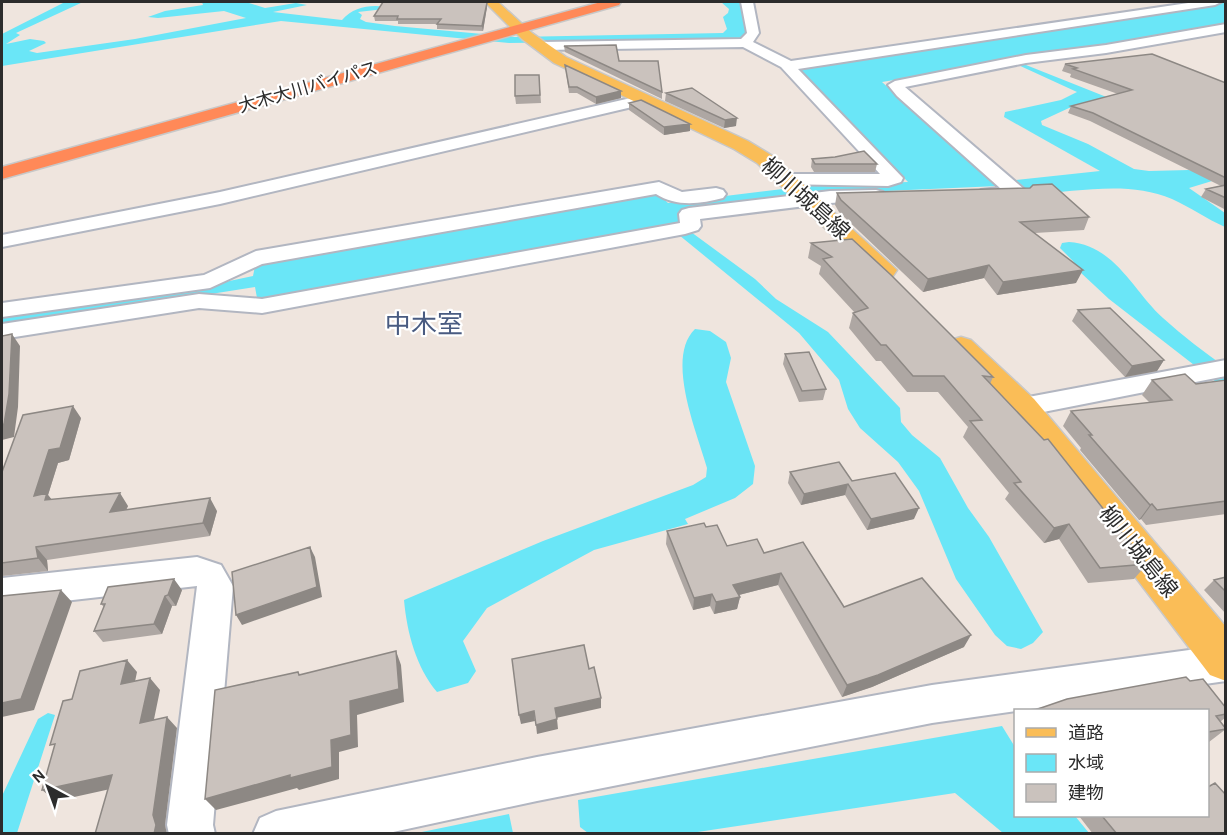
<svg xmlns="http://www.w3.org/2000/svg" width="1227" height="835" font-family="Karla,'Noto Sans JP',sans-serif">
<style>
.water{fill:#6ae6f7}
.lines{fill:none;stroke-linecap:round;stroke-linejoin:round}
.minor-casing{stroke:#b2b6c1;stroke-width:4}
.major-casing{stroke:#c8c8c8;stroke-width:3}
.highway-casing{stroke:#c8c8c8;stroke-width:3}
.minor{fill:#fff;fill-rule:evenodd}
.major{fill:#fabd57;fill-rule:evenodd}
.highway{fill:#ff8958;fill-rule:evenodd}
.wall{fill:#aea7a3}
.shaded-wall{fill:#8d8884}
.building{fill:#cac2bd;stroke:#8d8884;stroke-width:1.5}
.labels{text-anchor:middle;stroke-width:4.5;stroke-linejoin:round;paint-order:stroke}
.far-street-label{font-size:18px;fill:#2c2c2c;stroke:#fff}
.street-label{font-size:22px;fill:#2c2c2c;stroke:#fff}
.quarter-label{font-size:26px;fill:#495b81;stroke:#fff}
</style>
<rect width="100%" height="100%" fill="#efe5de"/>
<path class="water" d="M65,2H83L16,33L20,35L6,44L30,39L44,41L46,43L29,51L37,53L135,39L246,18L224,11L158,18L148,17L165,11L203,5L202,2H246L265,8L296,3L307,5L273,12L342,20C355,5 374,4 393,8L358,12L362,15L360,19L366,22L395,26L515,37L723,33L727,29L723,17L728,13L729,9L721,2H740L747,33L742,40L509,43L281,21L2,66V34Z
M1225,2V25L882,82L998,186L818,194L680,211L682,224L266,299L257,298L255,287L2,327V315L201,287L253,276L255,266L262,261L653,194H659L668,203L816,185L908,182L799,68Z
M1021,63L1114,100L1069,108L1041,121L1042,125L1088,144L1134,169L1149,171L1189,170L1222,178L1189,188L1225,213V227C1207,219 1190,207 1172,199C1128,180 1078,192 1032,194L1016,180L1100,171L1004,117L1005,112L1061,100L1077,92L1016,64Z
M691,232L755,279L776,299L828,332L900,408L901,422L912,435L940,458L968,508L989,537L1043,632L1033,643L1021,649L1007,646L995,635L956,579L919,491L898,462L860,428L848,409L839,380L799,333L679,235Z
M1069,242C1115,245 1133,291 1163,318C1183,336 1204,352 1225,367V389L1109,299L1080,272L1073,261L1060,248L1062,243Z
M695,329L710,331L726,342L731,358L726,382L755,466L753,484L735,498L685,519L688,524L594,550L487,608L463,641L476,671L468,683L437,692C416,667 407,633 404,600L543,541L693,485L706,477L707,468C697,432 665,358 695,329Z
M48,713L55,715L17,833H2V796L38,719Z
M1002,726L1015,747L1016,816H1075L1089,833H1003L955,793L691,833H588L580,827L578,800Z
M509,814L513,833H417Z"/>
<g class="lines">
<defs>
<path id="minor" d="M741,2H753L759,33L753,42L791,61L1195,2H1221L1215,5L798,69L903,178L901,182L888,186L780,184L778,180L780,176L787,174H880L781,67L743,47L542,50L535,46L542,42L741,39L747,33Z
M1226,24V32L1106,53L1026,63L905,87L1025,190L1028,194L1025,198H981L978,194L981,190L1000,188L897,96L888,85L895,81L1026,55L1106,45Z
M644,95L652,100L649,103L220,204L2,247V235L220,192Z
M659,182L682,192L716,188L723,190L726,194L723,198C700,204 676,207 656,194L262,264L210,288L2,317V303L204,275L256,251Z
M876,190L883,192L886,196L883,200L830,203L700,219L701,226L698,230L685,234L262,313L199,308L2,339V324L199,294L262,299L680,223L679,214L682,210L689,208L830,191Z
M1226,360V376L1023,416L1013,414L1009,407L1013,400L1023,398Z
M197,557L221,565L233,586L213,825L215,834H169L167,825L197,586L2,608V578Z
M1226,645V681L932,723L537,801L384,834H253L260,818L276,811L537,757L932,685Z"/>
<path id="major" d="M485,2H498L532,33L566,57L748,141L771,155L897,270L893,276L884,278L875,276L757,163L734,149L554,63L522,39Z
M961,337L971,340L1034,399L1226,627V681L1210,675L1012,415L951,352L946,346L951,340Z"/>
<path id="highway" d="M601,2H621L619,5L2,179V167Z"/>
</defs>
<use href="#minor" class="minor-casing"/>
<use href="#major" class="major-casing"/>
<use href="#highway" class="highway-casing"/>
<use href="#minor" class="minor"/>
<use href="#major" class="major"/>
<use href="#highway" class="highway"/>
</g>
<path class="wall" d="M487,7L483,31L437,29V24H398V21H375L374,16Z
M564,46L619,61L662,92V99L565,52Z
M1065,64L1226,83V210L1201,197L1206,189L1221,186L1090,121L1068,113L1071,106L1118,94L1070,77L1071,74L1062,71Z
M565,65L621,91V98L596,104L577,93H569Z
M539,75L541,103L516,104L515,96Z
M692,88L736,126L724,128L665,101L666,93Z
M629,103L690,131L664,135L629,110Z
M812,159L877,164L875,172H814L811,167Z
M837,193L1089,217L1084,230L1035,233L1076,283L997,295L984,278L923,292L839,212L835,205Z
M852,239L993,377L990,384L1147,564L1134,579L1088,583L1059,539L1044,543L1005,499L1009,493L963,437L968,427L938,392H907L881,361H876L849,328L853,313H855L819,274L821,266L808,258L811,243Z
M1078,310L1164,360L1157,371L1125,377L1072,321Z
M785,354L826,389L823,400L799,402L783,364Z
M1152,380L1196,384L1226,380V514L1146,525L1141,519L1139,520L1080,450L1081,448L1063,426L1071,411L1150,403L1142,395Z
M81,418L69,460L58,463L48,495L52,500L128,506L126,510L217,511L210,536L47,560L48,571L2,576V472Z
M790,472L852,481L914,519L867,530L845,495L801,505L788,483Z
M706,527L727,546L764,553L844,607L964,647L872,687L842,697L778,585L739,595L740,597L737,609L714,614L710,606L693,610L666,544L667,531Z
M1226,577V614L1204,590L1214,580Z
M182,590L176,606H172L162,634L103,642L94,631L104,607L101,604Z
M1190,681L1226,708V717L1220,722L1226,729L1209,742H1208V711Z
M1079,816H1208L1226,834H1093Z"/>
<path class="shaded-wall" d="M487,3V7L483,31L482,26Z
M621,91V98L596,104V97Z
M737,118L736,126L724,128L725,120Z
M690,124V131L664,135V127Z
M989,265L984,278L923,292L928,279Z
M1083,270L1076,283L997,295L1003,282Z
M12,334L20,346L18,407L14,437L2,440V425Z
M1164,360L1157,371L1125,377L1132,366Z
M73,406L81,418L69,460L58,463L48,495L57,506L34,496L49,450Z
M848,484L845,495L801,505L804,494Z
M120,493L128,506L119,524L110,512Z
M210,498L217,511L210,536L203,523Z
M1152,504L1141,519L1139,520L1150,505Z
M919,508L914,519L867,530L871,519Z
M1069,524L1059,539L1044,543L1054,528Z
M36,547L47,560L48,571L38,558Z
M310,547L315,557L322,597L242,625L236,615Z
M781,573L778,585L731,597L733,585Z
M174,579L182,590L176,606L168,595Z
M61,590L72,602L34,710L2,717V703Z
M712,594L710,606L693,610L694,598Z
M165,596L172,606L162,634L154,624Z
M740,597L737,609L714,614L716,602Z
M971,635L964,647L872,687L842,697L847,685Z
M396,651L401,665L404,702L357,715L358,747L339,752V779L299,790L297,788L216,810L205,799L331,740L350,701Z
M127,660L137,672L132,696L121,684Z
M150,678L160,690L151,734L140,723Z
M601,698V708L556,718L555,708Z
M534,711L535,721L521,724L519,715Z
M167,717L177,728L165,825L167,834H154L153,815Z
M557,719L558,729L537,734L536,725Z
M112,775L124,786L56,801L42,790Z"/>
<path class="building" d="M383,2H486L487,3L482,26L437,24L441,19H397L398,16H374Z
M616,45L619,61H658L662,92L564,46Z
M1152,54L1226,83V178L1093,113L1071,106L1132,90L1073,69L1077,68L1065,64Z
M565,65L621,91L596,97L577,87H569Z
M515,75H539L540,95L515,96Z
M692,88L737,118L725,120L666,93Z
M641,100L690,124L664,127L629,103Z
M864,151L877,164H815L812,159L835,157Z
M1052,184L1089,217L1020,222L1083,270L1003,282L989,265L928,279L841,200L837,193L1030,188L1033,185Z
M1226,185V198L1206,189Z
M852,239L891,275L993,377L983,376L1044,440L1048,439L1147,564L1100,568L1069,524L1054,528L1014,483L1021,482L970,421L982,420L944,376H913L886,345H881L853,313L868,308L823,259L832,257L811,243Z
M1110,308L1164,360L1132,366L1078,310Z
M12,334L9,394L4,424L2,425V336Z
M809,352L826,389L802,391L785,354Z
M1185,374L1196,384L1226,380V501L1157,510L1152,504L1150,505L1089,435H1092L1071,411L1172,400L1152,380Z
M73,406L60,448L49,450L34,496L47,493L45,500L120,493L110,512L210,498L203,523L36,547L38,558L2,563V472L23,415Z
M839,462L852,481L895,473L919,508L871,519L848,484L804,494L790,472Z
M704,523L706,527L717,525L727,546L757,539L764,553L803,542L844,607L922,578L971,635L878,675L847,685L781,573L733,585L740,597L716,602L712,594L694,598L667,531Z
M310,547L317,587L236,615L232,572Z
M1226,577V592L1214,580Z
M174,579L168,595L165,596L154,624L94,631L105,604H101L108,587Z
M61,590L21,699L2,703V596Z
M584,645L589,669L594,667L601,698L555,708L557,719L536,725L534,711L519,715L512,659Z
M396,651L399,689L350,701L351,735L331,740L332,767L290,778V775L205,799L215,690L298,672L299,675Z
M127,660L121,684L150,678L140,723L167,717L153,815L156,825L154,834H95L112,775L42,790L55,744L50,745L63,701L72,699L80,671Z
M1186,677L1190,681L1203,679L1226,708V714L1216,716L1226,729L1208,732V711H1032L1067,699Z
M1215,783L1226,795V834H1117L1102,816H1208V787Z"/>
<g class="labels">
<g class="far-street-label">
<text transform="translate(308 87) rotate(-16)" y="6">大木大川バイパス</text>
</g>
<g class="street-label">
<text transform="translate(806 198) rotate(42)" y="8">柳川城島線</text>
<text transform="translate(1139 551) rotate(51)" y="8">柳川城島線</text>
</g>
<g class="quarter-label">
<text x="424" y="333">中木室</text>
</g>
</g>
<rect width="1227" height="835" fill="none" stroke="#2c2c2c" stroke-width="6"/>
<rect x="1014" y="709" width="195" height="108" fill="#ffffff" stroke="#ababab" stroke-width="1.5"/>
<rect x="1026" y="728" width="30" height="9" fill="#fabd57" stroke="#ababab" stroke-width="1.5"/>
<text x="1068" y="739" font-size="18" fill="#2c2c2c">道路</text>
<rect x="1026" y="754" width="30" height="18" fill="#6ae6f7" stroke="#ababab" stroke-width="1.5"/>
<text x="1068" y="769" font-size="18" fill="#2c2c2c">水域</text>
<rect x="1026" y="784" width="30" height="18" fill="#cac2bd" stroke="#ababab" stroke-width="1.5"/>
<text x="1068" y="799" font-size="18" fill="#2c2c2c">建物</text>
<g transform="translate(48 787) rotate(319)" stroke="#ffffff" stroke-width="4.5" paint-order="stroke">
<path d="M0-4.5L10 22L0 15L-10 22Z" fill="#2c2c2c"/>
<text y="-9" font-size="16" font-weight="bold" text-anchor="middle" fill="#2c2c2c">N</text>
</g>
</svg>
